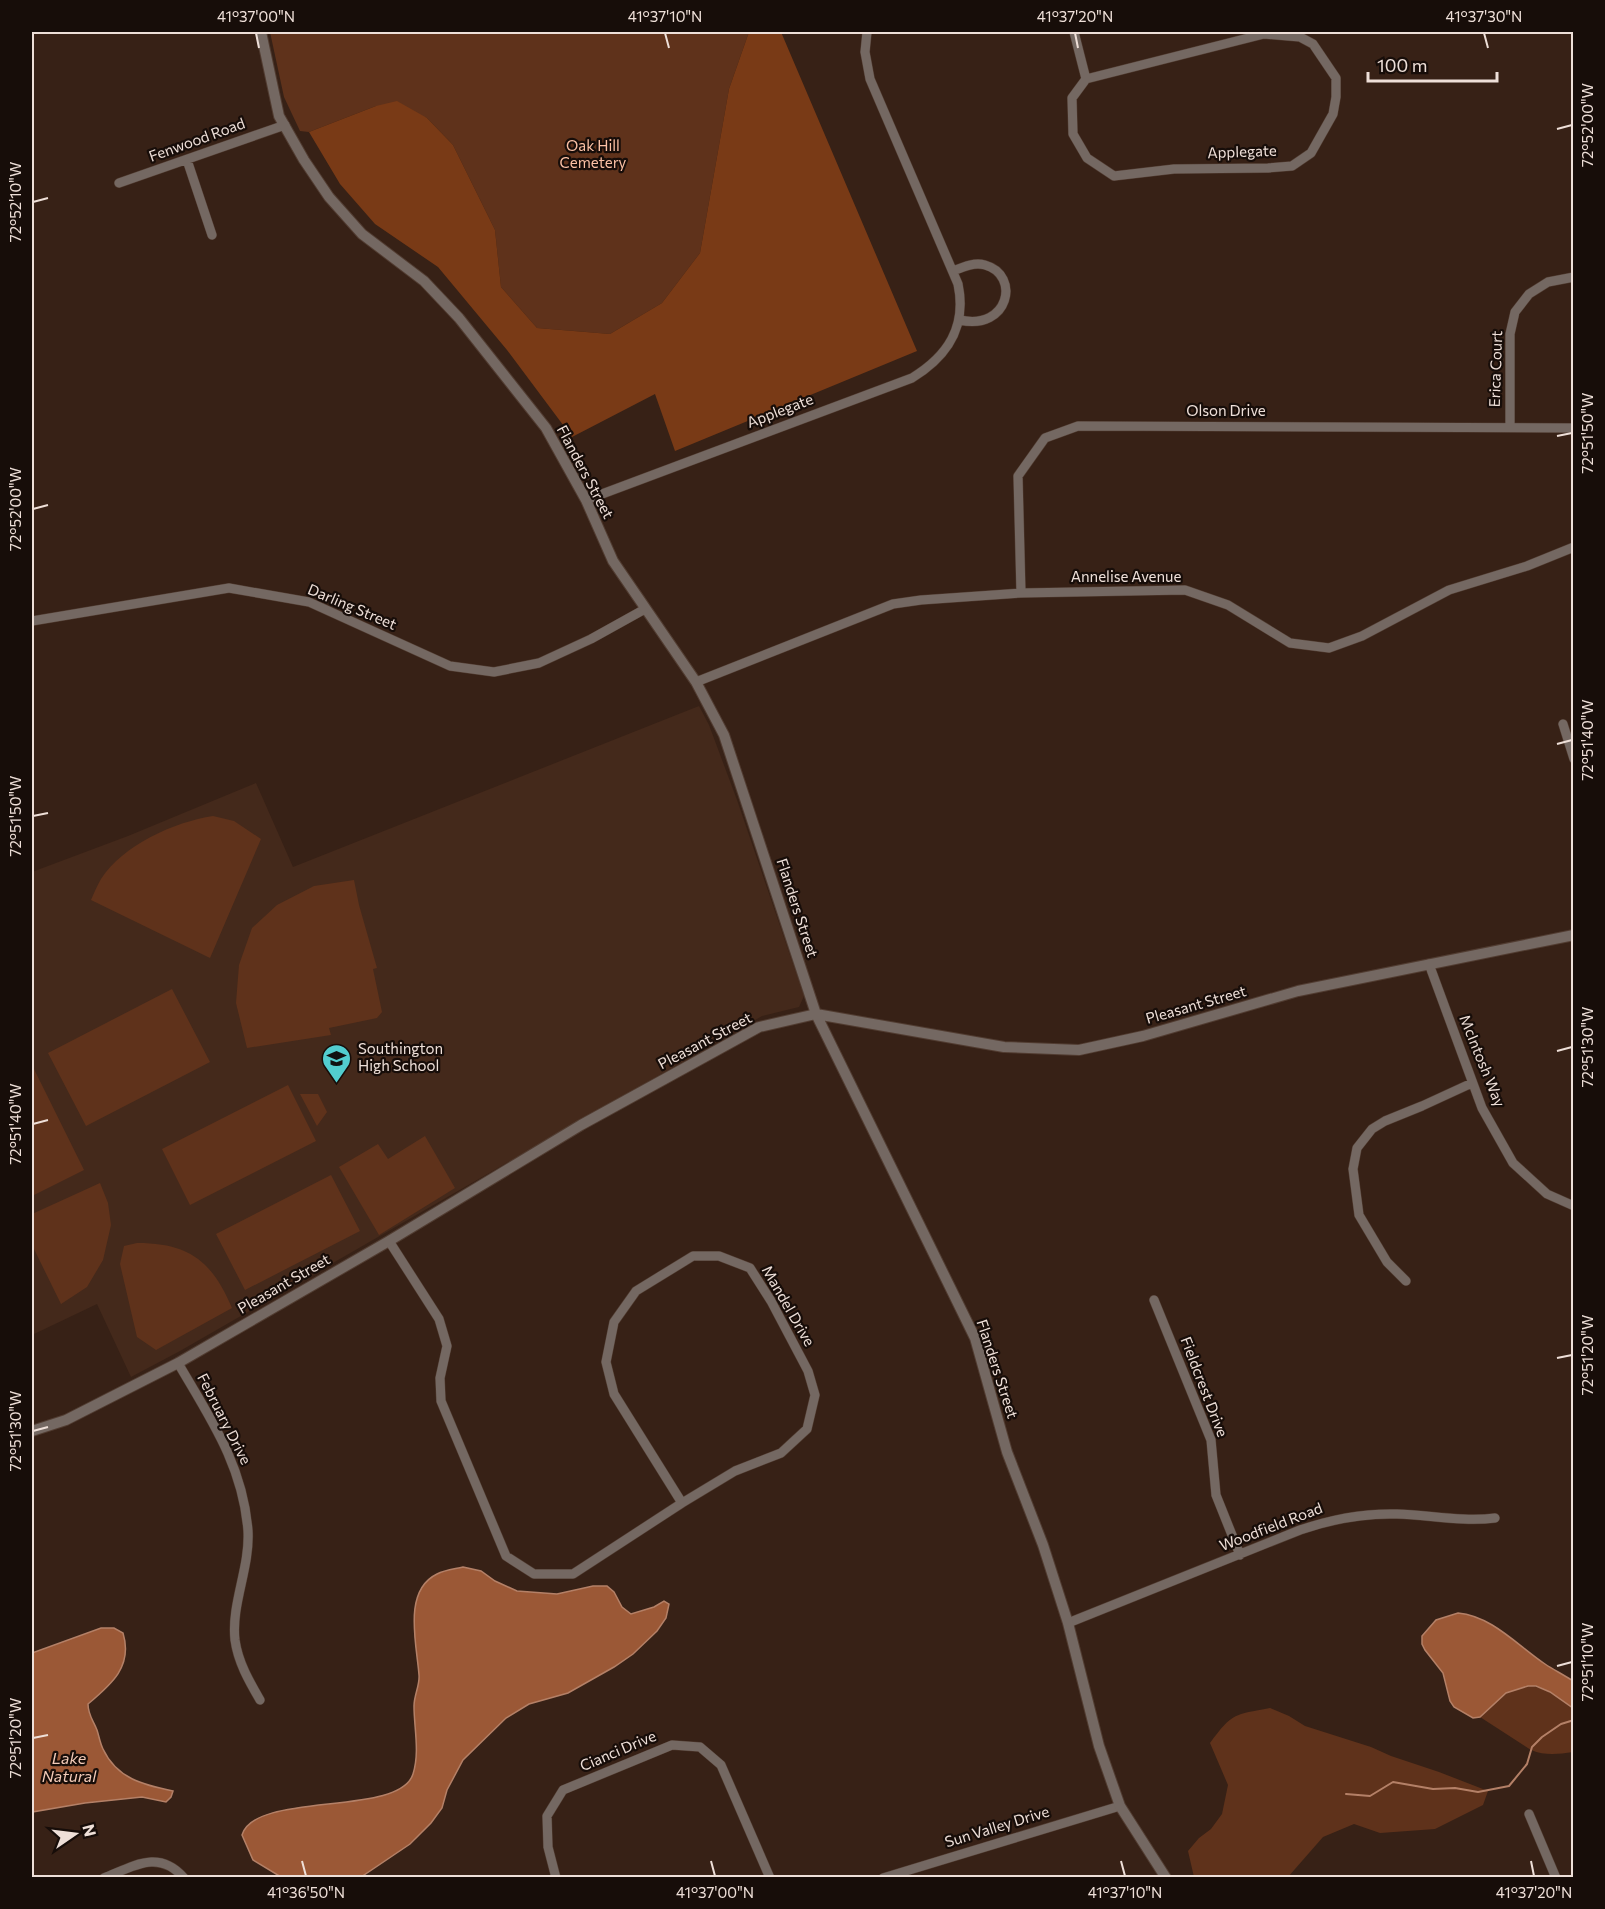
<svg xmlns="http://www.w3.org/2000/svg" width="1605" height="1909" font-family="Commissioner,sans-serif">
<style>
.built{fill:#44291b}
.green{fill:#5f321b}
.forest{fill:#793a16}
.water{fill:#9b5836;stroke:#b48067;stroke-width:1.5}
.lines{fill:none;stroke-linecap:round;stroke-linejoin:round}
.stream{stroke:#b48067;stroke-width:2}
.minor-casing{stroke:#513c31;stroke-width:10}
.tertiary-casing{stroke:#513c31;stroke-width:12}
.minor{stroke:#746862;stroke-width:9}
.tertiary{stroke:#746862;stroke-width:10}
.ticks{fill:none;stroke:#eedfd8;stroke-width:2}
.labels{text-anchor:middle;stroke-width:4.5;stroke-linejoin:round;paint-order:stroke}
.street-label{font-size:15px;fill:#eedfd8;stroke:#170d09}
.park-label{font-size:15px;fill:#fcc1a5;stroke:#170d09}
.poi-label{font-size:15px;fill:#eedfd8;stroke:#170d09;text-anchor:start}
.water-label{font-size:16px;font-style:italic;fill:#f3cbb8;stroke:#170d09}
.neatline{fill:none;stroke:#eedfd8;stroke-width:2}
.ticks-label{font-size:15px;text-anchor:middle;fill:#eedfd8}
</style>
<rect width="100%" height="100%" fill="#372116"/>
<path class="built" d="M699,706L709,725L737,800L804,996L799,1007L762,1016L180,1351L131,1377L97,1304L32,1335V872L128,836L256,783L293,867Z"/>
<path class="green" d="M270,32H749L729,89L700,253L662,303L610,334L537,328L501,287L495,230L453,145L427,118L376,106L309,132L300,131L284,97Z
M213,816L234,821L261,839L210,958L91,900C94,893 97,886 101,879C123,845 174,822 213,816Z
M354,880L359,905L377,968L373,969L382,1012L377,1018L329,1028L331,1035L247,1048L236,1003L239,965L252,928L277,905L314,886Z
M172,989L210,1062L86,1126L48,1053Z
M32,1065L84,1170L32,1196Z
M288,1085L316,1141L190,1205L162,1149Z
M300,1094H318L327,1112L317,1126Z
M425,1136L455,1188L379,1235L339,1167L378,1144L388,1159Z
M331,1175L360,1231L245,1290L216,1234Z
M100,1183L108,1203L111,1225L103,1260L87,1287L61,1304L32,1245V1214Z
M137,1243C189,1243 212,1261 232,1308L156,1350L137,1337L120,1264L124,1246Z
M1528,1686C1546,1687 1559,1698 1573,1708V1752C1558,1754 1546,1756 1531,1750L1480,1717L1506,1693Z
M1270,1708L1289,1716L1305,1726L1371,1747L1391,1756L1439,1772L1488,1791L1483,1805L1435,1829L1380,1833L1354,1824L1323,1837L1288,1877H1194L1188,1851L1199,1838L1211,1829L1222,1814L1228,1785L1210,1743C1233,1712 1234,1715 1270,1708Z"/>
<path class="forest" d="M749,32H781L917,351L675,451L655,394L572,437L507,350L438,267L375,224L340,184L309,132L376,106L397,101L427,118L453,145L495,230L501,287L537,328L610,334L662,303L700,253L729,89Z"/>
<path class="water" d="M463,1567L481,1571L495,1581L517,1591L557,1594L593,1586H607L614,1592L622,1607L631,1614L654,1607L664,1601L669,1604L666,1618L657,1631L633,1654L614,1667L568,1693L529,1704L506,1718L463,1760L447,1790L442,1808L431,1823L410,1844L361,1877H281L253,1860L242,1835C255,1791 400,1817 413,1774C420,1752 414,1728 414,1706C414,1695 420,1685 419,1675C417,1645 402,1591 437,1574C445,1570 455,1569 463,1567Z
M1458,1613C1492,1616 1518,1646 1545,1664C1554,1670 1564,1675 1573,1681V1708L1550,1692L1536,1686H1528L1506,1693L1480,1717L1473,1718L1454,1707L1450,1701L1443,1673L1425,1650L1422,1644V1636L1436,1620Z
M101,1628H114L123,1633C133,1666 112,1684 88,1704C88,1715 93,1720 97,1730C99,1736 100,1743 103,1749C117,1779 144,1785 173,1791L171,1797L166,1802L142,1797L85,1803L32,1812V1653Z"/>
<g class="lines">
<path class="stream" d="M1346,1794L1370,1796L1393,1782L1433,1789L1455,1788L1478,1792L1509,1786L1527,1764L1532,1747L1542,1737L1561,1724L1574,1720"/>
<defs>
<path id="minor" d="M1074,32L1086,79
M1264,34L1300,37L1313,44L1336,78V97L1333,114L1311,153L1292,166L1268,168L1174,169L1114,176L1087,158L1073,134L1072,98L1086,79Z
M187,160L212,235
M119,183L285,125
M953,271C963,267 974,262 985,265C1021,275 1009,331 960,320
M1510,427V334L1515,312L1529,294L1548,282L1574,277
M586,500L912,378C948,356 967,327 958,284L870,79L865,52L867,32
M1021,593L1018,476L1045,438L1078,426L1574,428
M32,621L229,588L309,602L450,666L494,672L539,663L591,639L645,609
M696,682L893,604L921,600L1021,593L1185,590L1228,605L1290,643L1329,648L1362,636L1449,590L1527,566L1574,547
M1563,724L1574,759
M1429,964L1482,1108L1513,1163L1547,1194L1574,1206
M389,1241L439,1319L447,1346L440,1378L441,1401L506,1556L534,1574H573L682,1503L735,1471L781,1453L807,1429L815,1395L808,1371L771,1301L750,1268L719,1256H693L636,1291L614,1322L606,1362L614,1394L682,1503
M1406,1281L1387,1262L1359,1215L1353,1169L1357,1148L1372,1129L1385,1121L1422,1106L1472,1083
M1154,1300L1211,1440L1216,1495L1240,1555
M178,1363C210,1418 243,1465 248,1531C250,1568 231,1604 235,1640C238,1662 249,1681 260,1700
M1068,1623L1300,1530C1332,1519 1363,1513 1397,1514C1429,1515 1463,1522 1495,1518
M1529,1814L1556,1878
M104,1878C134,1866 159,1849 184,1878
M556,1878L548,1847L547,1816L563,1790L672,1745L700,1747L721,1765L770,1878
M883,1878L1120,1806"/>
<path id="tertiary" d="M261,32L279,116L304,160L329,197L362,234L424,281L459,318L546,428L586,500L613,561L696,682L724,735L816,1014L975,1338L1007,1452L1043,1545L1068,1623L1099,1746L1120,1806L1166,1878
M32,1431L66,1420L178,1363L389,1241L581,1125L759,1027L816,1014L1004,1047L1079,1050L1143,1036L1298,991L1574,935"/>
</defs>
<use href="#minor" class="minor-casing"/>
<use href="#tertiary" class="tertiary-casing"/>
<use href="#minor" class="minor"/>
<use href="#tertiary" class="tertiary"/>
</g>
<path class="ticks" d="M256,33L259,48M665,33L669,48M1075,33L1078,48M1484,33L1488,48M1557,129L1572,125M33,202L48,198M1557,436L1572,433M33,509L48,505M1557,744L1572,740M33,816L48,813M1557,1051L1572,1047M33,1124L48,1120M1557,1358L1572,1355M33,1431L48,1427M1557,1666L1572,1662M33,1738L48,1735M302,1861L306,1876M711,1861L715,1876M1121,1861L1125,1876M1531,1861L1534,1876"/>
<defs>
<symbol id="school-pin" viewBox="-11 -11 22 30"><path d="M0 17L-7.5 6A9.5 9.5 0 1 1 7.5 6Z" fill="#52cdcf" stroke="#170d09"/><path d="M0-5L7-2L0 1L-7-2ZM-4 1L0 2.5L4 1V4Q0 6-4 4Z" fill="#111"/></symbol>
</defs>
<g fill-rule="evenodd">
<use href="#school-pin" x="320" y="1042" width="33" height="45"/>
</g>
<g class="labels">
<g class="street-label">
<text transform="translate(197 140) rotate(-20)" y="5">Fenwood Road</text>
<text transform="translate(1242 152) rotate(-2)" y="5">Applegate</text>
<text transform="translate(1496 369) rotate(-88)" y="5">Erica Court</text>
<text transform="translate(780 411) rotate(-21)" y="5">Applegate</text>
<text x="1226" y="416">Olson Drive</text>
<text transform="translate(585 472) rotate(62)" y="5">Flanders Street</text>
<text x="1126" y="582">Annelise Avenue</text>
<text transform="translate(352 607) rotate(23)" y="5">Darling Street</text>
<text transform="translate(797 908) rotate(72)" y="5">Flanders Street</text>
<text transform="translate(1196 1005) rotate(-16)" y="5">Pleasant Street</text>
<text transform="translate(705 1041) rotate(-28)" y="5">Pleasant Street</text>
<text transform="translate(1482 1061) rotate(68)" y="5">McIntosh Way</text>
<text transform="translate(284 1284) rotate(-30)" y="5">Pleasant Street</text>
<text transform="translate(788 1306) rotate(60)" y="5">Mandel Drive</text>
<text transform="translate(997 1369) rotate(72)" y="5">Flanders Street</text>
<text transform="translate(1204 1387) rotate(69)" y="5">Fieldcrest Drive</text>
<text transform="translate(224 1419) rotate(63)" y="5">February Drive</text>
<text transform="translate(1271 1527) rotate(-21)" y="5">Woodfield Road</text>
<text transform="translate(618 1751) rotate(-23)" y="5">Cianci Drive</text>
<text transform="translate(997 1827) rotate(-17)" y="5">Sun Valley Drive</text>
</g>
<g class="park-label">
<text x="593" y="151">Oak Hill<tspan x="593" dy="17">Cemetery</tspan></text>
</g>
<g class="poi-label">
<text x="358" y="1054">Southington<tspan x="358" dy="17">High School</tspan></text>
</g>
<g class="water-label">
<text x="69" y="1764">Lake<tspan x="69" dy="18">Natural</tspan></text>
</g>
</g>
<rect width="1605" height="1909" fill="none" stroke="#170d09" stroke-width="66"/>
<g transform="translate(75 1834) rotate(76)" stroke="#170d09" stroke-width="4.5" paint-order="stroke">
<path d="M0-4.5L10 22L0 15L-10 22Z" fill="#eedfd8"/>
<text y="-9" font-size="16" font-weight="bold" text-anchor="middle" fill="#eedfd8">N</text>
</g>
<path d="M1368 72v9h129v-9" fill="none" stroke="#eedfd8" stroke-width="3"/>
<text x="1377" y="72" font-size="18" fill="#eedfd8" stroke="#170d09" stroke-width="4.5" paint-order="stroke">100 m</text>
<rect x="33" y="33" width="1539" height="1843" class="neatline"/>
<g class="ticks-label">
<text x="256" y="22">41°37'00"N</text>
<text x="665" y="22">41°37'10"N</text>
<text x="1075" y="22">41°37'20"N</text>
<text x="1484" y="22">41°37'30"N</text>
<text transform="translate(1588 125) rotate(-90)" y="5">72°52'00"W</text>
<text transform="translate(16 202) rotate(-90)" y="5">72°52'10"W</text>
<text transform="translate(1588 433) rotate(-90)" y="5">72°51'50"W</text>
<text transform="translate(16 509) rotate(-90)" y="5">72°52'00"W</text>
<text transform="translate(1588 740) rotate(-90)" y="5">72°51'40"W</text>
<text transform="translate(16 816) rotate(-90)" y="5">72°51'50"W</text>
<text transform="translate(1588 1047) rotate(-90)" y="5">72°51'30"W</text>
<text transform="translate(16 1124) rotate(-90)" y="5">72°51'40"W</text>
<text transform="translate(1588 1355) rotate(-90)" y="5">72°51'20"W</text>
<text transform="translate(16 1431) rotate(-90)" y="5">72°51'30"W</text>
<text transform="translate(1588 1662) rotate(-90)" y="5">72°51'10"W</text>
<text transform="translate(16 1738) rotate(-90)" y="5">72°51'20"W</text>
<text x="306" y="1898">41°36'50"N</text>
<text x="715" y="1898">41°37'00"N</text>
<text x="1125" y="1898">41°37'10"N</text>
<text x="1534" y="1898">41°37'20"N</text>
</g>
</svg>
